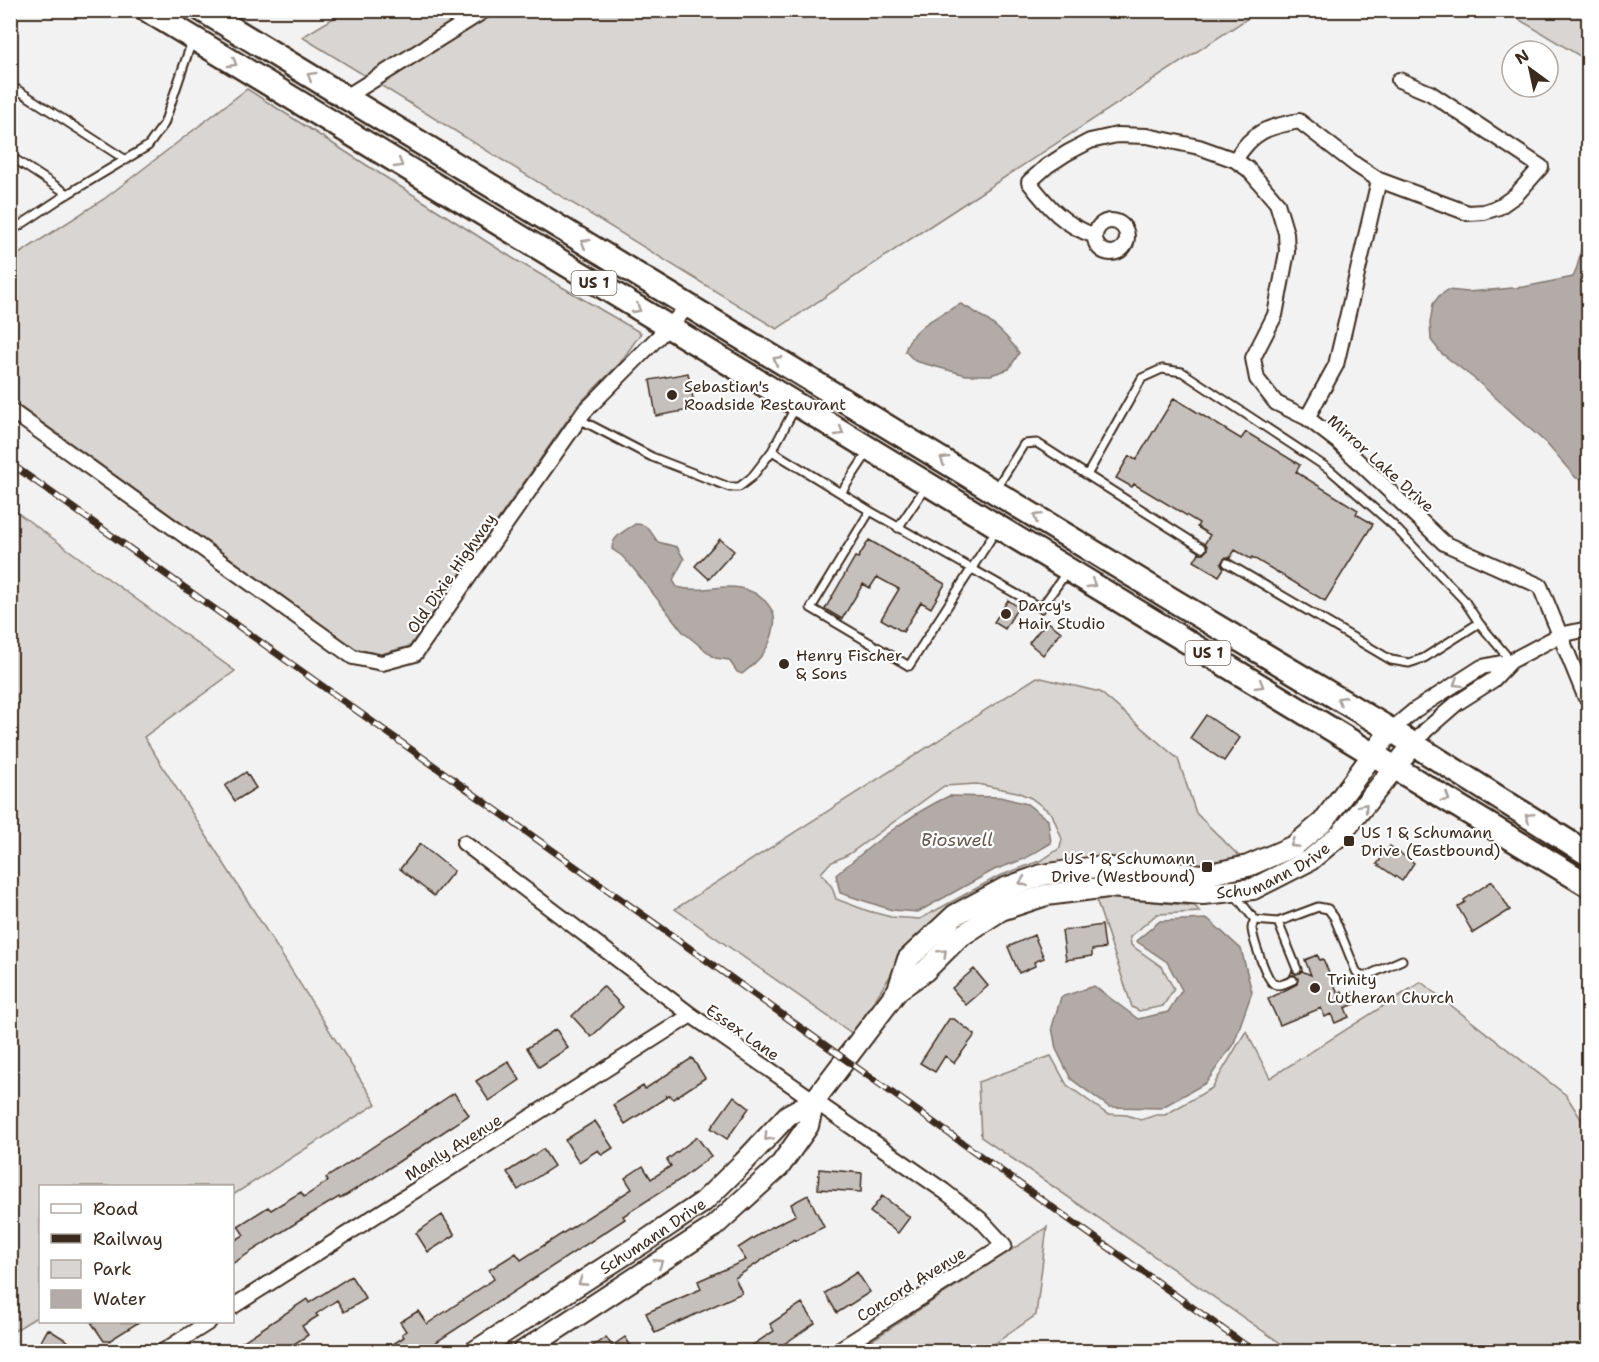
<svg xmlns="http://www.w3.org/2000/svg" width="1599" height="1362" font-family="'Shantell Sans',sans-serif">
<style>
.green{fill:#d8d5d2;stroke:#8a8078;stroke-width:1.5;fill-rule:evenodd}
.water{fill:#b2aba7;stroke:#827770;stroke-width:1.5}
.building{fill:#c6c0bd;stroke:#3b2a1e;stroke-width:1.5}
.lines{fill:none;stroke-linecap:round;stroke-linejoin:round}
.lane-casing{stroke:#3b2a1e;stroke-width:11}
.street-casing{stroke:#3b2a1e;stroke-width:18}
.secondary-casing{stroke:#3b2a1e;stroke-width:24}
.primary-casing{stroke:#3b2a1e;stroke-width:27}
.lane{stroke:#fff;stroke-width:7}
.street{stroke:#fff;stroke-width:14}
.secondary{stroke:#fff;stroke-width:20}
.primary{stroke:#fff;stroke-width:22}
.rail-casing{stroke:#3b2a1e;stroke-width:7}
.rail{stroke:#fff;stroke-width:4.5;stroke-dasharray:14;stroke-linecap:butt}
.oneway{stroke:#a79f9a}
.poi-dot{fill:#3b2a1e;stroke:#fff;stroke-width:2}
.labels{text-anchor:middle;stroke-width:4.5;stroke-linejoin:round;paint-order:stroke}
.shield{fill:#fff;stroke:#766a62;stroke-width:1.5}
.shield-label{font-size:15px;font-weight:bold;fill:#3b2a1e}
.poi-label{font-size:16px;fill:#3b2a1e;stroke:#fff;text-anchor:start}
.street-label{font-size:16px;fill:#3b2a1e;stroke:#fff}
.water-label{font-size:18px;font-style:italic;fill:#65574e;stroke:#fff}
</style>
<rect width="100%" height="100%" fill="#f3f2f2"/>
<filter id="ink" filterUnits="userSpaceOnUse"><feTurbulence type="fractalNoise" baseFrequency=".0167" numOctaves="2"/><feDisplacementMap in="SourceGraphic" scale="12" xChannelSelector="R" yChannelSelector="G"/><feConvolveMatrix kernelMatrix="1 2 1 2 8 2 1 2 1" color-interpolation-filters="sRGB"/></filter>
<g filter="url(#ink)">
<path class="green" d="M347,10L1259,11L921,232L777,329L302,37Z
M1500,11H1588V61L1510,14Z
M247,89L514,259L641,333L620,363L577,406L410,646L381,654L356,649L11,400V259L104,199Z
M11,508L235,671L144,737L376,1104L233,1195L232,1186H40V1315L11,1333Z
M1037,677L1100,692L1178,759L1196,813L1241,858L1203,867L1079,861L910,945L853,1034L675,909ZM977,784L1017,792L1031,798L1052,814L1062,839L1060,848L1042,860L997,877L920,919L891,917L868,911L836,899L832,887L821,873L830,863L849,854L944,786Z
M1095,896L1195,906L1200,912L1157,914L1130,937L1131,945L1162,967L1174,989L1163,1006L1139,1011L1132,1007Z
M1421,982L1566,1095L1588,1130V1351H1292L981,1137L978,1082L1051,1056L1067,1085L1107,1114L1127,1115L1141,1120L1156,1115H1165L1212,1088L1246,1031L1270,1078Z
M1047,1227L1036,1315L984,1351H855Z"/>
<path class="water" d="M1588,223V478H1576L1546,443L1476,380L1441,353L1431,340L1430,323L1433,304L1439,296L1448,290L1468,292L1524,287L1573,277C1582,260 1580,241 1588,223Z
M961,304C986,318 1003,329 1019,353L1009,369L991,375H966L915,361L905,351C911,327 940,315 961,304Z
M635,524C649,524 650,532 658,542L677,547L684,559L673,580L677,587C707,596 737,574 765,601C772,608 776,616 774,626C771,648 759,661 742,674L737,672L729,660L715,658L683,632L633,568L622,556L612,549C612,536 625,531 635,524Z
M949,796L1000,797L1027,804L1048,820L1051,843L1024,859L994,870L918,912L892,910L840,893L836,875C870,846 908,815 949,796Z
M1208,919L1241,949L1252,992L1234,1043L1206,1083L1161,1108L1109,1107L1071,1079L1056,1049L1052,1027L1061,997L1094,986L1138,1019L1168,1012L1182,990L1167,962L1136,941L1160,921Z"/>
<path class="building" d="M688,373L695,409L656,416L650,380Z
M1174,398L1241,439L1246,432L1300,465L1296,472L1358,510L1356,514L1373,524L1325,601L1252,557L1251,559L1235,550L1230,558L1226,557L1223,560L1221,564L1224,568L1219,576L1194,561L1199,553H1204L1207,550V546L1205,543L1210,535L1197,527L1199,523L1134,484L1132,487L1116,478L1129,456L1136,460Z
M720,539L734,551L709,579L695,566Z
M869,540L945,584L931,608L921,602L903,632L881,619L899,589L877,577L870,588L863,584L842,619L825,609L855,557L858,558Z
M1008,600L1018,607L1005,629L994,622Z
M1047,621L1061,632L1043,655L1029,643Z
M1206,715L1240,738L1224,761L1190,738Z
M246,772L256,788L235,801L225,786Z
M420,844L454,871L434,896L400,869Z
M1390,846L1414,863L1402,881L1377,864Z
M1492,881L1510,910L1473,933L1458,907L1465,902L1464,900Z
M1102,925L1105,948L1092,950V956L1066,960L1062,931Z
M1034,935L1044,958L1034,962L1035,966L1019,973L1008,947Z
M1317,955L1320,960L1323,959L1338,993L1342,991L1344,996L1352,992L1357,1003L1345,1008L1349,1017L1335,1023L1331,1014L1325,1017L1321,1008L1280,1025L1268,999L1297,984L1298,978L1294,975H1290L1292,971L1296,974L1302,971L1311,975L1305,960Z
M974,969L988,986L966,1005L952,988Z
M603,986L623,1007L591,1037L572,1016Z
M949,1019H954L975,1035L954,1063L945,1056L935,1072L920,1063Z
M556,1029L568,1048L539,1067L527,1048Z
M692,1058L705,1078L673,1099L670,1095L667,1097L665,1095L667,1097L625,1124L613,1105L643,1086L645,1089Z
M508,1061L520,1080L489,1101L476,1081Z
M454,1093L469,1115L386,1170L340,1199L339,1197L299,1221L232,1264V1242L244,1235L238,1226L268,1207L271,1210L301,1192L304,1197L328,1181L326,1178Z
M734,1096L749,1108L727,1139L711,1128Z
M595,1121L613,1148L602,1155L598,1150L579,1162L565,1140Z
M697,1137L711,1156L681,1179L623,1216L625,1219L421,1352H381L404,1337L402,1334L406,1331L400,1322L418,1311L427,1324L494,1279L489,1270L516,1253L521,1260L632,1189L625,1178L643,1166L651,1179L671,1166L667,1160Z
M543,1149L554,1166L518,1190L507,1172Z
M819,1169L862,1173L861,1192L818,1189Z
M808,1195L824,1227L795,1241L794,1239L735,1278L742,1293L655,1333L646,1313L701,1289L698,1281L746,1260L738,1248L766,1230L796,1215L791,1204Z
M882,1196L910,1217L898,1233L870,1212Z
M442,1215L455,1235L428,1252L416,1233Z
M857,1272L870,1292L837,1313L825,1293Z
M351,1276L366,1299L344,1312L337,1300L316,1314L318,1316L302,1326L308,1335L282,1352H227L307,1299L309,1303Z
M802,1303L815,1323L772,1352H742L774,1331L770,1324Z
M91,1322H139L109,1341H104Z
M48,1329L85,1352H46L38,1346Z
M606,1337L612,1346L625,1337L635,1352H584Z"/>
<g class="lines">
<defs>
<path id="lane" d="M10,85L126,160
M10,156L68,194
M10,232L61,198L148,146L164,124L192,41
M795,408L772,451L870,511L1041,608L1066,573
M579,419L652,457L729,487H739L752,477L772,451
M1087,475L1202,548
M995,490L1024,444L1037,443L1087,475L1142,378L1162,369L1182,372L1329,469L1393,525L1464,600L1479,623L1511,661
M841,493L868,452
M870,511L811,608L909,666L997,529
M898,528L925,488
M1227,563L1391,660L1409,663L1424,658L1479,623
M1235,895L1255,920L1278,922L1318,907L1328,909L1334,917L1356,971L1360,976H1366L1402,960
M1255,920C1253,924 1252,924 1252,929C1253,939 1266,979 1274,984C1280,987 1288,982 1293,980
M1278,922L1297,969"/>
<path id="street" d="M346,97L485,10
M1235,160C1253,131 1267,127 1299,121L1356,165L1379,180L1468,213L1484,212L1499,207L1516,195L1541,167L1430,93L1399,80
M1095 237a16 16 0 1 1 32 0a16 16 0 1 1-32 0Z
M1095,236C1064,225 1049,208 1029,182L1047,166L1067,153L1090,141L1117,135L1147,136L1199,147L1235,160L1248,169L1277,203L1286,233L1287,252L1275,315L1253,358L1257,379L1276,403L1307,418L1337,441L1444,543L1540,586L1585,696L1588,699
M10,410L353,657L382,663L415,654L584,412L689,306
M1307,418L1336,365L1379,180
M1391,730L1415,710L1482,667L1511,661L1560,635L1588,629
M1413,745L1426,730L1457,703L1493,680L1511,661
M464,843L691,1015L944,1191L980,1219L1004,1245L835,1352
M232,1307L691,1015
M162,1352L209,1322"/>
<g id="secondary">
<path d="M898,990L908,959L955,915L1003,889L1042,875L1096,867L1204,875L1248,866L1294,846L1323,822L1391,730"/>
<path id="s1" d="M474,1352L644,1242L703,1202L744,1162L788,1115L814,1101"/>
<path id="s2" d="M522,1352L712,1228L779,1167L808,1126L814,1101L898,990L925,971L958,938L1001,910L1046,895L1108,887L1203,894L1253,889L1310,860L1341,834L1413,745"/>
</g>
<path id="primary" d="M147,10L1588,885
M202,10L1176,602L1391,730L1588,854"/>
</defs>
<use href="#lane" class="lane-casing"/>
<use href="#street" class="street-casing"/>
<use href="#secondary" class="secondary-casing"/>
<use href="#primary" class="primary-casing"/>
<use href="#lane" class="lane"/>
<use href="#street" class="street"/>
<use href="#secondary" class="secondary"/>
<use href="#primary" class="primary"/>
<defs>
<path id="rail" d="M10,463L1255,1352"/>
</defs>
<use href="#rail" class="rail-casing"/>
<use href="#rail" class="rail"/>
</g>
<defs><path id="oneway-chevron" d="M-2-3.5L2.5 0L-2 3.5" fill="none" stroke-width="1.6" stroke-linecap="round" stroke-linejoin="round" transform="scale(1.5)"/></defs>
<g class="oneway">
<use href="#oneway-chevron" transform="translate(233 63) rotate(31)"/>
<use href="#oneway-chevron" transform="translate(311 76) rotate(-149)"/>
<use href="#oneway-chevron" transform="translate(399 164) rotate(31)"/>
<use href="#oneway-chevron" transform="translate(585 243) rotate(-149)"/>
<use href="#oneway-chevron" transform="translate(637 309) rotate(31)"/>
<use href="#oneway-chevron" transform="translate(777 360) rotate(-149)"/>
<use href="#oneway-chevron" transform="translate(840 432) rotate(31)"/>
<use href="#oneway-chevron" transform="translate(944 460) rotate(-149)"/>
<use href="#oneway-chevron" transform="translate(1037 517) rotate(-148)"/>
<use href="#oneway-chevron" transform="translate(1092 584) rotate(31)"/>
<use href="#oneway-chevron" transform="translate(1457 683) rotate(148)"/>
<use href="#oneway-chevron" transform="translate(1260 685) rotate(31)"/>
<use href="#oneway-chevron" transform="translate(1341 700) rotate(-149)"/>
<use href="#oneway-chevron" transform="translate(1446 798) rotate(32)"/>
<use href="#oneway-chevron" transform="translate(1364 807) rotate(-50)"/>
<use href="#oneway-chevron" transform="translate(1529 817) rotate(-148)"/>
<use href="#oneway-chevron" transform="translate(1294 844) rotate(147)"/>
<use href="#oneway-chevron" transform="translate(1023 882) rotate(161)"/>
<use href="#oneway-chevron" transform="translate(943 953) rotate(-45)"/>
<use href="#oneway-chevron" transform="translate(768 1137) rotate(133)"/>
<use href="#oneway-chevron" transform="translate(659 1263) rotate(-33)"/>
<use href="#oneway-chevron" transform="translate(582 1282) rotate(147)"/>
</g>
</g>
<g class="poi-dot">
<circle cx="672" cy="395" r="6"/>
<circle cx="1006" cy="614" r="6"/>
<circle cx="784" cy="664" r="6"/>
<rect x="1343" y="835" width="12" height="12" rx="3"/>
<rect x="1201" y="861" width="12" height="12" rx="3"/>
<circle cx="1315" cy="988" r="6"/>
</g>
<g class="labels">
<g class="shield">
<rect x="571.5" y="271" width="45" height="24" rx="4.5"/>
<rect x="1185.5" y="641" width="45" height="24" rx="4.5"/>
</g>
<g class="shield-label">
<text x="594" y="288">US 1</text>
<text x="1208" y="658">US 1</text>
</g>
<g class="poi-label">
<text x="684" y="392">Sebastian's<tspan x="684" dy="18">Roadside Restaurant</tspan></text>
<text x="1018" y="611">Darcy's<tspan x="1018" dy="18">Hair Studio</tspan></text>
<text x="796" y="661">Henry Fischer<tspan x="796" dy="18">&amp; Sons</tspan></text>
<text x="1361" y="838">US 1 &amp; Schumann<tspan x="1361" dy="18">Drive (Eastbound)</tspan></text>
<text x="1195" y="864" text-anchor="end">US 1 &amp; Schumann<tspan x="1195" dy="18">Drive (Westbound)</tspan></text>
<text x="1327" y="985">Trinity<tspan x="1327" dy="18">Lutheran Church</tspan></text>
</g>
<g class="street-label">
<text transform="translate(1381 463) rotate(42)" y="6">Mirror Lake Drive</text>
<text transform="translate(451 573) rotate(-55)" y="6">Old Dixie Highway</text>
<text dy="6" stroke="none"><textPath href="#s2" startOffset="944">Schumann Drive</textPath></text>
<text transform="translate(743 1032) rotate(35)" y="6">Essex Lane</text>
<text transform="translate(453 1147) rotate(-32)" y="6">Manly Avenue</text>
<text dy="6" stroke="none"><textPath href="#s1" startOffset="213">Schumann Drive</textPath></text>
<text transform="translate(911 1284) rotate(-32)" y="6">Concord Avenue</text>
</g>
<g class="water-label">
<text x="957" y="846">Bioswell</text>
</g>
</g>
<rect width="1599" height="1362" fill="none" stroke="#fff" stroke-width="36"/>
<rect x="18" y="18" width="1563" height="1326" fill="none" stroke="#3b2a1e" stroke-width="2" filter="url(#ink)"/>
<rect x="39" y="1185" width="195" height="138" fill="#ffffff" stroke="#b1aaa5" stroke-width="1.5"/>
<rect x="51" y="1204" width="30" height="9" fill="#ffffff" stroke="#b1aaa5" stroke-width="1.5"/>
<text x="93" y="1215" font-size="18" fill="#3b2a1e">Road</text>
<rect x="51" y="1234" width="30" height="9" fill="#3b2a1e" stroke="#b1aaa5" stroke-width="1.5"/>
<text x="93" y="1245" font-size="18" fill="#3b2a1e">Railway</text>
<rect x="51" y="1260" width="30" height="18" fill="#d8d5d2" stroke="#b1aaa5" stroke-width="1.5"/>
<text x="93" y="1275" font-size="18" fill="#3b2a1e">Park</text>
<rect x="51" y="1290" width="30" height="18" fill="#b2aba7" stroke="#b1aaa5" stroke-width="1.5"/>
<text x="93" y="1305" font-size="18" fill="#3b2a1e">Water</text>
<g transform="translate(1530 69) rotate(327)"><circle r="28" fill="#ffffff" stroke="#b1aaa5" stroke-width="1.5"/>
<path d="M0-4.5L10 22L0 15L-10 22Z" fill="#3b2a1e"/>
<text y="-9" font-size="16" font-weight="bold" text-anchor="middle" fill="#3b2a1e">N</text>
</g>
</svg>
